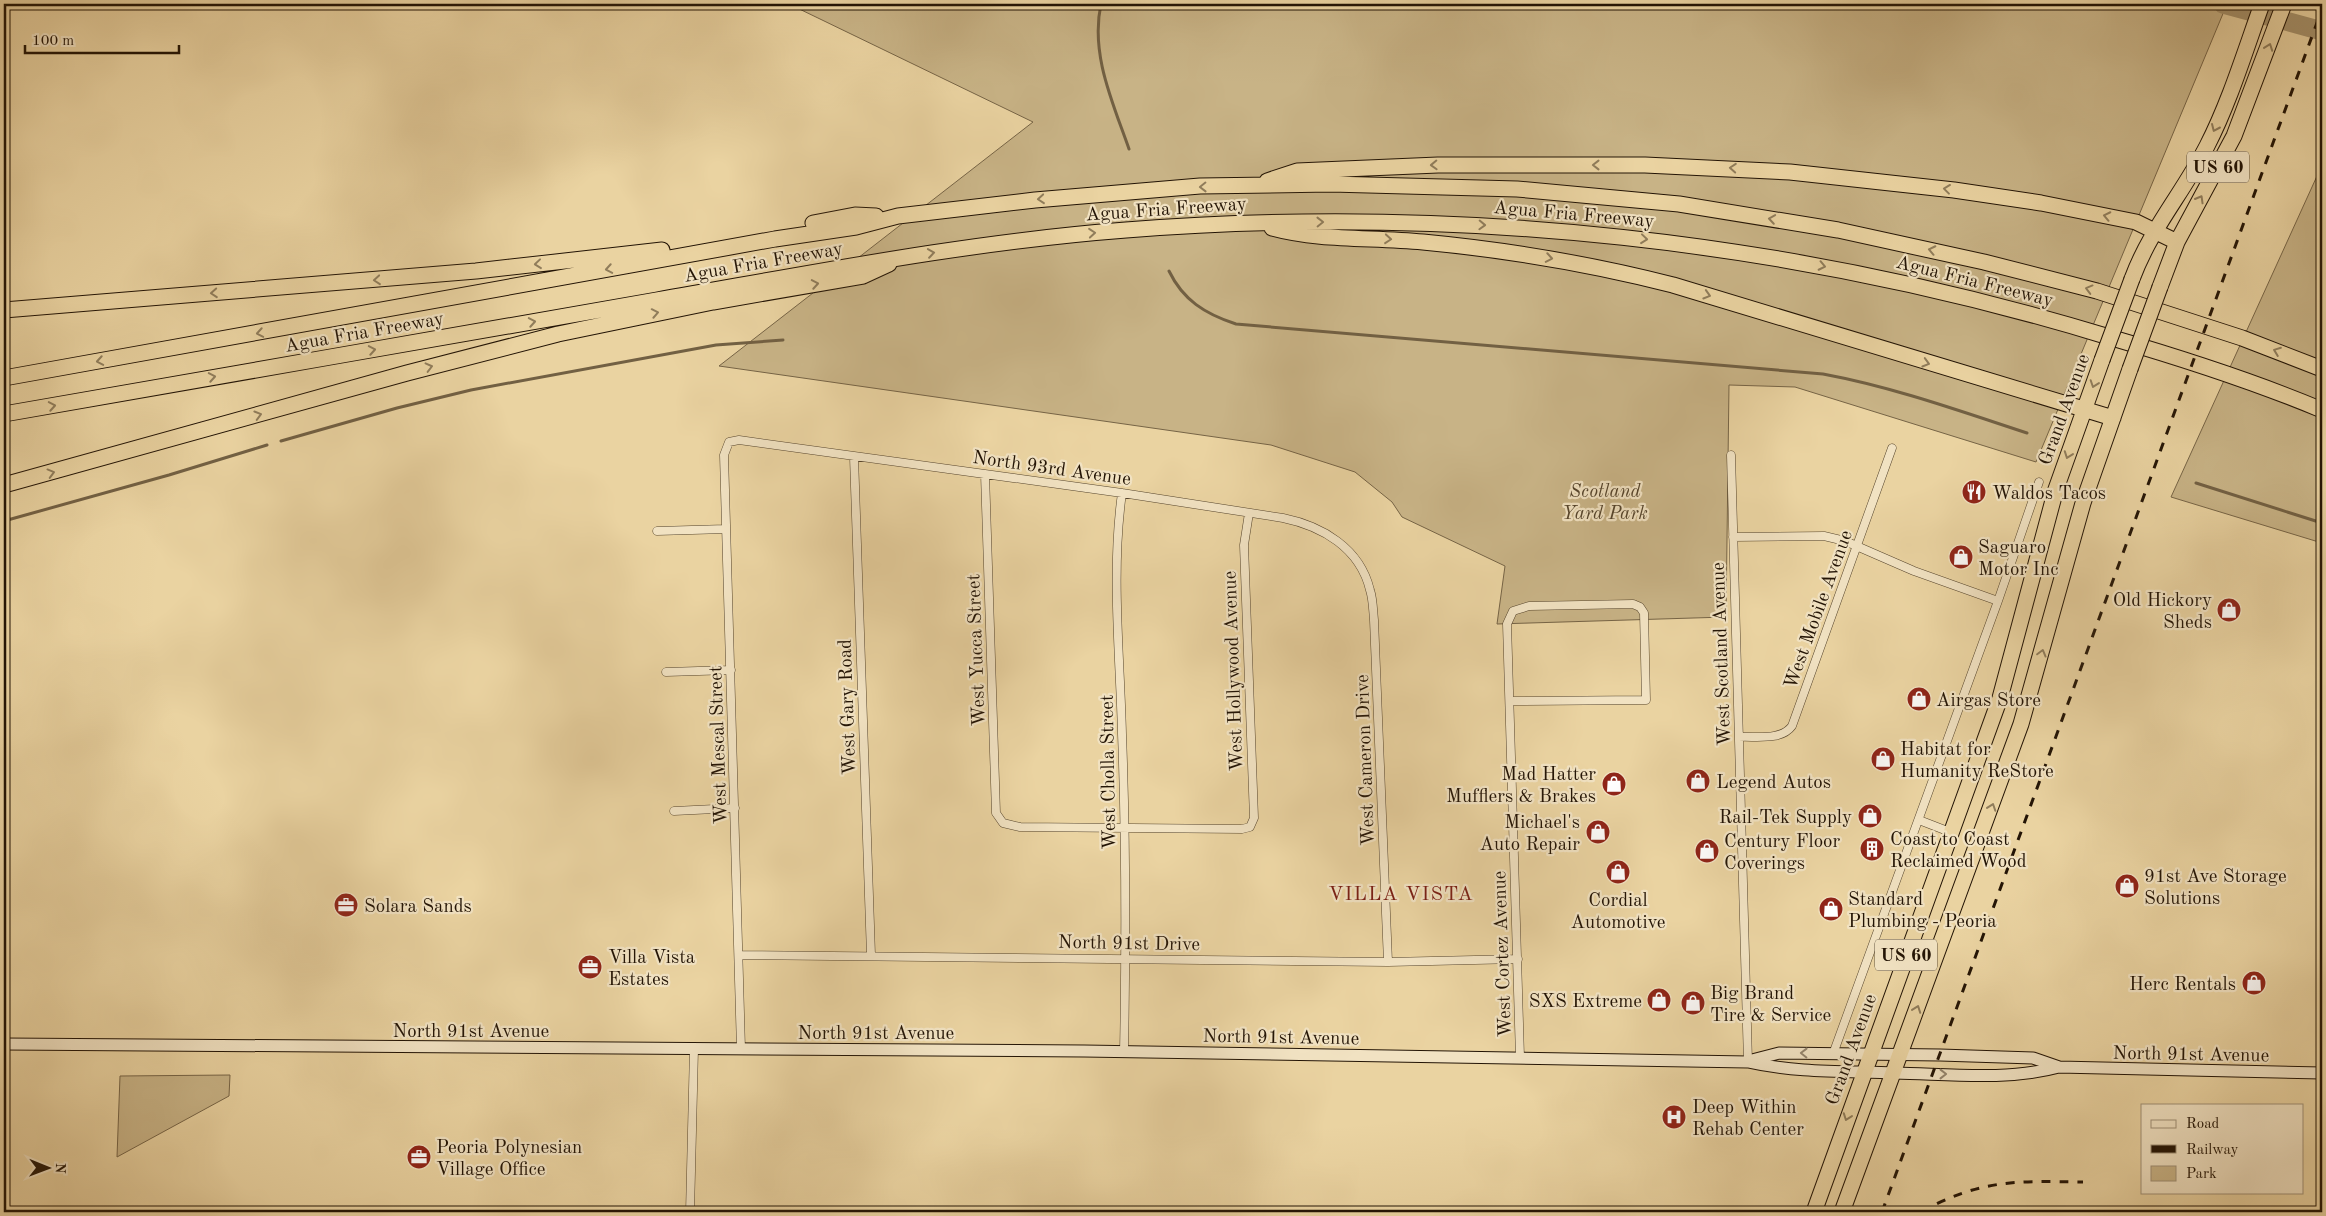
<svg xmlns="http://www.w3.org/2000/svg" width="2326" height="1216" font-family="'Old Standard TT',serif">
<style>
.green{fill:#c8b386;stroke:#766446}
.lines{fill:none;stroke-linecap:round;stroke-linejoin:round}
.stream{stroke:#726043;stroke-width:3}
.river{stroke:#a6926c;stroke-width:19}
.street-casing{stroke:#55442c;stroke-width:9}
.secondary-casing{stroke:#231405;stroke-width:13}
.highway-casing{stroke:#231405;stroke-width:17}
.street{stroke:#f1e2c2;stroke-width:8}
.secondary{stroke:#f1e2c2;stroke-width:11}
.highway{stroke:#ead3a1;stroke-width:15}
.rail{stroke:#231405;stroke-width:3;stroke-dasharray:9 9;stroke-linecap:butt}
.highway-bridge-casing{stroke:#231405;stroke-width:17;stroke-linecap:butt}
.highway-bridge{stroke:#ead3a1;stroke-width:15}
.oneway{stroke:#907d5b}
.oneway2{stroke:#94856d}
.labels{text-anchor:middle;stroke-width:4.5;stroke-linejoin:round;paint-order:stroke}
.shield{fill:#f1e2c2;stroke:#61523e;stroke-width:1}
.shield-label{font-size:18px;font-weight:bold;fill:#231405}
.street-label{font-size:19px;fill:#231405;stroke:#f1e2c2}
.park-label{font-size:19px;font-style:italic;fill:#55442c;stroke:#f1e2c2}
.poi-label{font-size:19px;fill:#231405;stroke:#f1e2c2;text-anchor:start}
.neighbourhood-label{font-size:20px;letter-spacing:1px;fill:#7a1f14;stroke:#f1e2c2}
</style>
<rect width="100%" height="100%" fill="#ead3a1"/>
<filter id="stains"><feTurbulence type="fractalNoise" baseFrequency=".004" numOctaves="4"/><feColorMatrix values="0 0 0 0 .2 0 0 0 0 .09 0 0 0 0 .02 0 0 0 .5 -.17"/></filter>
<radialGradient id="worn" r=".72"><stop offset=".6" stop-color="#630" stop-opacity="0"/><stop offset="1" stop-color="#630" stop-opacity=".3"/></radialGradient>
<path class="green" d="M789,4H2227L2036,462L1795,387L1729,385L1726,617L1497,624L1505,566L1402,517L1392,502L1355,472L1271,445L719,366L1033,122Z
M2322,165V543L2171,497Z
M230,1075L229,1096L117,1157L120,1076Z"/>
<g class="lines">
<path class="stream" d="M1101,4C1090,54 1113,103 1129,149
M1169,271C1183,300 1205,314 1236,324L1823,374C1893,387 1960,411 2027,433
M281,441L397,408L471,390L716,345L783,340
M2196,483L2322,523
M4,521L169,475L267,445"/>
<path class="river" d="M2223,4L2322,31"/>
<defs>
<path id="street" d="M1731,455L1748,1062
M854,457L871,955
M985,474L996,813L1003,823L1020,827L1242,829L1250,827L1254,818L1244,545L1249,513
M1122,493C1111,572 1120,654 1122,734C1126,840 1126,946 1124,1052
M657,531L726,529
M1733,537L1824,536L1845,541L1914,571L1998,601
M666,672L731,670
M1510,701L1646,700L1644,613L1640,607L1633,604L1529,606L1513,611L1507,624L1520,1057
M1739,737C1756,736 1781,741 1792,726L1892,448
M674,811L735,808
M1919,820L1950,832
M739,955L1388,962L1518,959
M741,1049L724,455L729,442L739,440L1122,493L1283,518C1322,526 1360,548 1370,590C1373,599 1373,610 1374,620L1388,962
M1833,1054L1998,601L2039,482
M690,1212L694,1049"/>
<path id="secondary" d="M4,1044L1084,1051L1748,1062C1796,1073 1846,1071 1895,1073C1949,1074 2007,1081 2059,1067L2322,1073
M1748,1061L1779,1053L1940,1055L2033,1058L2059,1067"/>
<path id="highway" d="M1267,181L1297,171L1438,165H1645L1790,172L1954,190L2041,203L2136,222L2177,242
M813,223L855,215L876,216
M1272,228C1320,241 1372,237 1423,242C1507,250 1591,264 1673,285L2113,418
M2132,279C2151,228 2183,193 2207,146C2230,101 2245,51 2262,4
M2160,287L2177,242L2234,136L2284,4
M4,310L476,271L662,250
M4,378L775,239L856,227L898,216L1035,200L1200,186L1331,184L1517,189L1679,204L1838,230L1984,262L2097,291L2242,338L2322,369
M4,414C222,376 439,338 657,300C813,273 968,242 1126,230C1458,204 1791,240 2109,337C2181,358 2253,381 2322,410
M4,485L407,373L558,334L713,302L863,276L889,264
M1814,1212L2000,698L2056,489L2102,360
M1842,1212L2021,724L2083,503L2130,369"/>
</defs>
<use href="#street" class="street-casing"/>
<use href="#secondary" class="secondary-casing"/>
<use href="#highway" class="highway-casing"/>
<use href="#street" class="street"/>
<use href="#secondary" class="secondary"/>
<use href="#highway" class="highway"/>
<path class="rail" d="M1882,1212L2322,9
M1921,1212C1981,1179 2016,1181 2083,1182"/>
<defs>
<path id="highway-bridge" d="M2102,360L2132,279
M2130,369L2160,287"/>
</defs>
<use href="#highway-bridge" class="highway-bridge-casing"/>
<use href="#highway-bridge" class="highway-bridge"/>
</g>
<defs><path id="oneway-chevron" d="M-2-3.5L2.5 0L-2 3.5" fill="none" stroke-width="1.6" stroke-linecap="round" stroke-linejoin="round" transform="scale(1.25)"/></defs>
<g class="oneway">
<use href="#oneway-chevron" transform="translate(2269 47) rotate(-70)"/>
<use href="#oneway-chevron" transform="translate(2215 128) rotate(114)"/>
<use href="#oneway-chevron" transform="translate(1434 165) rotate(178)"/>
<use href="#oneway-chevron" transform="translate(1596 165) rotate(180)"/>
<use href="#oneway-chevron" transform="translate(1733 168) rotate(-176)"/>
<use href="#oneway-chevron" transform="translate(1203 187) rotate(179)"/>
<use href="#oneway-chevron" transform="translate(1947 189) rotate(-173)"/>
<use href="#oneway-chevron" transform="translate(1041 199) rotate(175)"/>
<use href="#oneway-chevron" transform="translate(2200 199) rotate(-60)"/>
<use href="#oneway-chevron" transform="translate(2107 216) rotate(-168)"/>
<use href="#oneway-chevron" transform="translate(1772 219) rotate(-171)"/>
<use href="#oneway-chevron" transform="translate(1320 222) rotate(-1)"/>
<use href="#oneway-chevron" transform="translate(1482 225) rotate(2)"/>
<use href="#oneway-chevron" transform="translate(1092 233) rotate(-5)"/>
<use href="#oneway-chevron" transform="translate(1388 239) rotate(5)"/>
<use href="#oneway-chevron" transform="translate(1644 239) rotate(6)"/>
<use href="#oneway-chevron" transform="translate(1932 250) rotate(-168)"/>
<use href="#oneway-chevron" transform="translate(931 253) rotate(-8)"/>
<use href="#oneway-chevron" transform="translate(1549 258) rotate(10)"/>
<use href="#oneway-chevron" transform="translate(538 264) rotate(174)"/>
<use href="#oneway-chevron" transform="translate(1822 266) rotate(12)"/>
<use href="#oneway-chevron" transform="translate(609 269) rotate(170)"/>
<use href="#oneway-chevron" transform="translate(377 280) rotate(175)"/>
<use href="#oneway-chevron" transform="translate(815 284) rotate(-10)"/>
<use href="#oneway-chevron" transform="translate(2089 289) rotate(-165)"/>
<use href="#oneway-chevron" transform="translate(214 293) rotate(176)"/>
<use href="#oneway-chevron" transform="translate(1707 295) rotate(17)"/>
<use href="#oneway-chevron" transform="translate(655 313) rotate(-11)"/>
<use href="#oneway-chevron" transform="translate(532 322) rotate(-10)"/>
<use href="#oneway-chevron" transform="translate(260 333) rotate(170)"/>
<use href="#oneway-chevron" transform="translate(372 350) rotate(-10)"/>
<use href="#oneway-chevron" transform="translate(2277 351) rotate(-159)"/>
<use href="#oneway-chevron" transform="translate(100 361) rotate(170)"/>
<use href="#oneway-chevron" transform="translate(1926 363) rotate(16)"/>
<use href="#oneway-chevron" transform="translate(429 367) rotate(-14)"/>
<use href="#oneway-chevron" transform="translate(212 377) rotate(-10)"/>
<use href="#oneway-chevron" transform="translate(2094 384) rotate(109)"/>
<use href="#oneway-chevron" transform="translate(52 406) rotate(-10)"/>
<use href="#oneway-chevron" transform="translate(258 415) rotate(-16)"/>
<use href="#oneway-chevron" transform="translate(2068 455) rotate(110)"/>
<use href="#oneway-chevron" transform="translate(51 473) rotate(-15)"/>
<use href="#oneway-chevron" transform="translate(2042 653) rotate(-75)"/>
<use href="#oneway-chevron" transform="translate(1992 807) rotate(-71)"/>
<use href="#oneway-chevron" transform="translate(1917 1009) rotate(-70)"/>
<use href="#oneway-chevron" transform="translate(1847 1117) rotate(110)"/>
</g>
<g class="oneway2">
<use href="#oneway-chevron" transform="translate(1804 1053) rotate(-179)"/>
<use href="#oneway-chevron" transform="translate(1943 1074)"/>
</g>
<defs>
<symbol id="restaurant-disc" viewBox="-11 -11 22 22"><circle r="9.5" fill="#8f2418" stroke="#f1e2c2"/><path d="M-5-6h1v4h1v-4h1v4h1v-4h1v5L-1.5 .5V6h-2V.5L-5-1ZM5-6V6H3V1.5H1.5Q1.5-4 5-6Z" fill="#fff"/></symbol>
<symbol id="shop-disc" viewBox="-11 -11 22 22"><circle r="9.5" fill="#8f2418" stroke="#f1e2c2"/><path d="M-5-2.5h2.3a2.7 3.5 0 0 1 5.4 0H5L5.5 6h-11ZM-1.5-2.5h3a1.5 2.3 0 0 0-3 0Z" fill="#fff"/></symbol>
<symbol id="building-disc" viewBox="-11 -11 22 22"><circle r="9.5" fill="#8f2418" stroke="#f1e2c2"/><path d="M-4-6H4V6H1V3H-1V6H-4ZM-2.5-4.3h1.7v1.8h-1.7ZM.8-4.3h1.7v1.8H.8ZM-2.5-1h1.7V.8h-1.7ZM.8-1h1.7V.8H.8Z" fill="#fff"/></symbol>
<symbol id="office-disc" viewBox="-11 -11 22 22"><circle r="9.5" fill="#8f2418" stroke="#f1e2c2"/><path d="M-6-3h4V-5.5h4V-3h4V5H-6ZM-1-4.5V-3h2v-1.5ZM-6 0V1H6V0Z" fill="#fff"/></symbol>
<symbol id="hospital-disc" viewBox="-11 -11 22 22"><circle r="9.5" fill="#8f2418" stroke="#f1e2c2"/><path d="M-5-5h3v3.5h4V-5h3V5h-3V1.5h-4V5h-3Z" fill="#fff"/></symbol>
</defs>
<g fill-rule="evenodd">
<use href="#restaurant-disc" x="1960" y="478" width="28" height="28"/>
<use href="#shop-disc" x="1947" y="543" width="28" height="28"/>
<use href="#shop-disc" x="2215" y="596" width="28" height="28"/>
<use href="#shop-disc" x="1905" y="685" width="28" height="28"/>
<use href="#shop-disc" x="1869" y="745" width="28" height="28"/>
<use href="#shop-disc" x="1684" y="767" width="28" height="28"/>
<use href="#shop-disc" x="1600" y="770" width="28" height="28"/>
<use href="#shop-disc" x="1856" y="802" width="28" height="28"/>
<use href="#shop-disc" x="1584" y="818" width="28" height="28"/>
<use href="#building-disc" x="1858" y="835" width="28" height="28"/>
<use href="#shop-disc" x="1693" y="837" width="28" height="28"/>
<use href="#shop-disc" x="1604" y="858" width="28" height="28"/>
<use href="#shop-disc" x="2113" y="872" width="28" height="28"/>
<use href="#office-disc" x="332" y="891" width="28" height="28"/>
<use href="#shop-disc" x="1817" y="895" width="28" height="28"/>
<use href="#office-disc" x="576" y="953" width="28" height="28"/>
<use href="#shop-disc" x="2240" y="969" width="28" height="28"/>
<use href="#shop-disc" x="1645" y="986" width="28" height="28"/>
<use href="#shop-disc" x="1679" y="989" width="28" height="28"/>
<use href="#hospital-disc" x="1660" y="1103" width="28" height="28"/>
<use href="#office-disc" x="405" y="1143" width="28" height="28"/>
</g>
<g class="labels">
<g class="shield">
<rect x="2187" y="151.5" width="62" height="31" rx="4"/>
<rect x="1875" y="939.5" width="62" height="31" rx="4"/>
</g>
<g class="shield-label">
<text x="2218" y="173">US 60</text>
<text x="1906" y="961">US 60</text>
</g>
<g class="street-label">
<text transform="translate(1166 208) rotate(-4)" y="7">Agua Fria Freeway</text>
<text transform="translate(1574 213) rotate(5)" y="7">Agua Fria Freeway</text>
<text transform="translate(763 261) rotate(-10)" y="7">Agua Fria Freeway</text>
<text transform="translate(1975 280) rotate(14)" y="7">Agua Fria Freeway</text>
<text transform="translate(364 331) rotate(-10)" y="7">Agua Fria Freeway</text>
<text transform="translate(2063 409) rotate(-70)" y="7">Grand Avenue</text>
<text transform="translate(1052 467) rotate(8)" y="7">North 93rd Avenue</text>
<text transform="translate(1817 609) rotate(-70)" y="7">West Mobile Avenue</text>
<text transform="translate(975 650) rotate(-92)" y="7">West Yucca Street</text>
<text transform="translate(1720 654) rotate(-92)" y="7">West Scotland Avenue</text>
<text transform="translate(1232 671) rotate(-92)" y="7">West Hollywood Avenue</text>
<text transform="translate(846 707) rotate(-92)" y="7">West Gary Road</text>
<text transform="translate(717 745) rotate(-92)" y="7">West Mescal Street</text>
<text transform="translate(1364 760) rotate(-92)" y="7">West Cameron Drive</text>
<text transform="translate(1107 772) rotate(-91)" y="7">West Cholla Street</text>
<text transform="translate(1129 942) rotate(1)" y="7">North 91st Drive</text>
<text transform="translate(1501 954) rotate(-92)" y="7">West Cortez Avenue</text>
<text x="471" y="1037">North 91st Avenue</text>
<text x="876" y="1039">North 91st Avenue</text>
<text transform="translate(1281 1036) rotate(1)" y="7">North 91st Avenue</text>
<text transform="translate(1850 1049) rotate(-70)" y="7">Grand Avenue</text>
<text transform="translate(2191 1053) rotate(1)" y="7">North 91st Avenue</text>
</g>
<g class="park-label">
<text x="1605" y="497">Scotland<tspan x="1605" dy="22">Yard Park</tspan></text>
</g>
<g class="poi-label">
<text x="1992" y="499">Waldos Tacos</text>
<text x="1978" y="553">Saguaro<tspan x="1978" dy="22">Motor Inc</tspan></text>
<text x="2212" y="606" text-anchor="end">Old Hickory<tspan x="2212" dy="22">Sheds</tspan></text>
<text x="1936" y="706">Airgas Store</text>
<text x="1900" y="755">Habitat for<tspan x="1900" dy="22">Humanity ReStore</tspan></text>
<text x="1596" y="780" text-anchor="end">Mad Hatter<tspan x="1596" dy="22">Mufflers &amp; Brakes</tspan></text>
<text x="1716" y="788">Legend Autos</text>
<text x="1852" y="823" text-anchor="end">Rail-Tek Supply</text>
<text x="1580" y="828" text-anchor="end">Michael's<tspan x="1580" dy="22">Auto Repair</tspan></text>
<text x="1890" y="845">Coast to Coast<tspan x="1890" dy="22">Reclaimed Wood</tspan></text>
<text x="1724" y="847">Century Floor<tspan x="1724" dy="22">Coverings</tspan></text>
<text x="2144" y="882">91st Ave Storage<tspan x="2144" dy="22">Solutions</tspan></text>
<text x="1848" y="905">Standard<tspan x="1848" dy="22">Plumbing - Peoria</tspan></text>
<text x="1618" y="906" text-anchor="middle">Cordial<tspan x="1618" dy="22">Automotive</tspan></text>
<text x="364" y="912">Solara Sands</text>
<text x="608" y="963">Villa Vista<tspan x="608" dy="22">Estates</tspan></text>
<text x="2236" y="990" text-anchor="end">Herc Rentals</text>
<text x="1710" y="999">Big Brand<tspan x="1710" dy="22">Tire &amp; Service</tspan></text>
<text x="1642" y="1007" text-anchor="end">SXS Extreme</text>
<text x="1692" y="1113">Deep Within<tspan x="1692" dy="22">Rehab Center</tspan></text>
<text x="436" y="1153">Peoria Polynesian<tspan x="436" dy="22">Village Office</tspan></text>
</g>
<g class="neighbourhood-label">
<text x="1401" y="900">VILLA VISTA</text>
</g>
</g>
<rect width="2326" height="1216" fill="none" stroke="#ead3a1" stroke-width="20"/>
<rect x="5" y="5" width="2316" height="1206" fill="none" stroke="#231405" stroke-width="2.5"/>
<rect x="10" y="10" width="2306" height="1196" fill="none" stroke="#231405"/>
<rect x="2141" y="1104" width="162" height="90" fill="#f1e2c2" stroke="#9f9076"/>
<rect x="2151" y="1120" width="25" height="8" fill="#f1e2c2" stroke="#9f9076"/>
<text x="2186" y="1128" font-size="15" fill="#231405">Road</text>
<rect x="2151" y="1145" width="25" height="8" fill="#231405" stroke="#9f9076"/>
<text x="2186" y="1154" font-size="15" fill="#231405">Railway</text>
<rect x="2151" y="1166" width="25" height="15" fill="#c8b386" stroke="#9f9076"/>
<text x="2186" y="1178" font-size="15" fill="#231405">Park</text>
<g transform="translate(48 1168) rotate(91)" stroke="#f1e2c2" stroke-width="4" paint-order="stroke">
<path d="M0-4L9 19L0 12L-9 19Z" fill="#231405"/>
<text y="-8" font-size="14" font-weight="bold" text-anchor="middle" fill="#231405">N</text>
</g>
<path d="M25 45v8h154v-8" fill="none" stroke="#231405" stroke-width="2.5"/>
<text x="32" y="45" font-size="15" fill="#231405" stroke="#f1e2c2" stroke-width="4" paint-order="stroke">100 m</text>
<rect width="100%" height="100%" filter="url(#stains)"/>
<rect width="100%" height="100%" fill="url(#worn)"/>
</svg>
